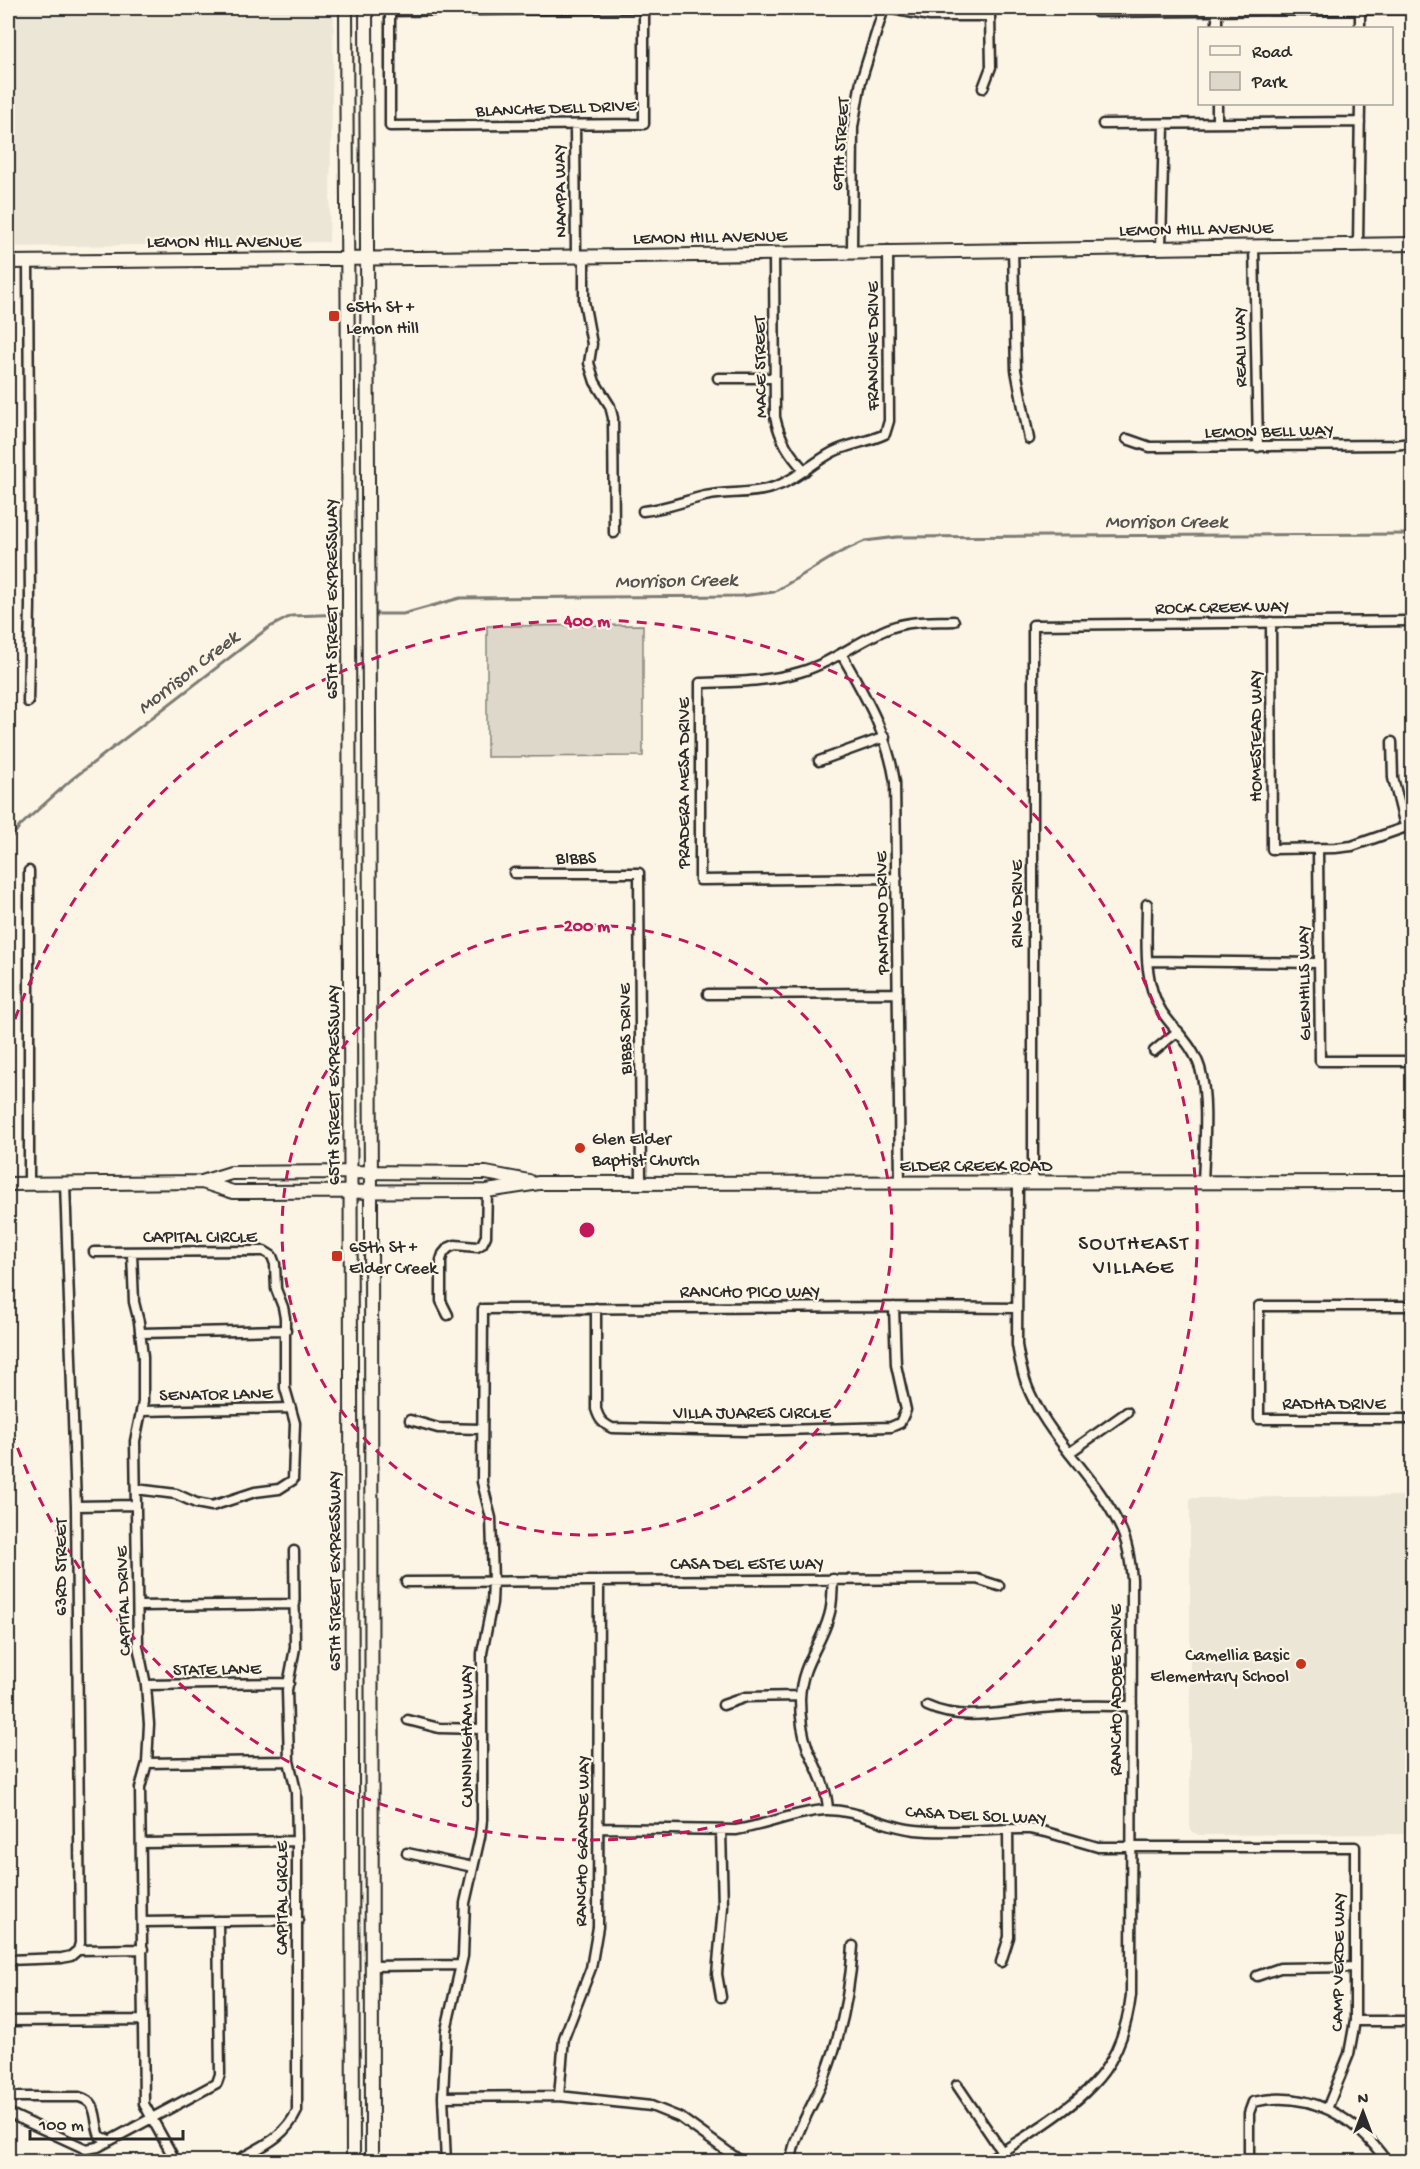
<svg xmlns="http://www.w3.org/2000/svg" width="1420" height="2169" font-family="'Gochi Hand',sans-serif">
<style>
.built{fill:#ece6d7}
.green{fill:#ded8ca;stroke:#84827a;stroke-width:1.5}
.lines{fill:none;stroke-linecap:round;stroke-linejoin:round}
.stream{stroke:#7d7b74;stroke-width:3}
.street-casing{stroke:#2b2b2b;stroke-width:13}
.secondary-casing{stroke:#2b2b2b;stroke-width:16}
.street{stroke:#fcf5e5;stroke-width:8}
.secondary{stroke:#fcf5e5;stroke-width:12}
.ring{fill:none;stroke:#c2185b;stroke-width:3;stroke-dasharray:10 8}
.poi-dot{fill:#c8321e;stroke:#fcf5e5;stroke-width:2}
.labels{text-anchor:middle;stroke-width:4.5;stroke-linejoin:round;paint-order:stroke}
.street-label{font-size:18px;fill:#2b2b2b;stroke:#fcf5e5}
.poi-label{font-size:18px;fill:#2b2b2b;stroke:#fcf5e5;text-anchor:start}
.water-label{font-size:20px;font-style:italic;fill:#545350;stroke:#fcf5e5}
.quarter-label{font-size:21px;letter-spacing:1.5px;fill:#2b2b2b;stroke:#fcf5e5}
.centre{fill:#c2185b;stroke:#fcf5e5;stroke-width:3}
.ring-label{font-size:18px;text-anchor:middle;font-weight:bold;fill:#c2185b;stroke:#fcf5e5;stroke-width:4.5;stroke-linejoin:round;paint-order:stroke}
</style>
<rect width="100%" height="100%" fill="#fcf5e5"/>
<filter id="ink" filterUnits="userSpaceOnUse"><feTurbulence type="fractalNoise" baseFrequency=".0167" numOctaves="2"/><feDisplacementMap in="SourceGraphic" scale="12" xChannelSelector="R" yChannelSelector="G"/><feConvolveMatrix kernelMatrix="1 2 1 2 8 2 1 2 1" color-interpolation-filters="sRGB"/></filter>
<g filter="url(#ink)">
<path class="built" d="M8,8H334L329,242L8,247Z
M1412,1496V1834L1199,1835L1190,1831V1498Z"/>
<path class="green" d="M643,625V756L487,757V626Z"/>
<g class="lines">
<path class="stream" d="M372,614H403L460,598L742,596L774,592L839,553L865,541L897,537L1412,534
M8,841L21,825L71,780L268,628L291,616L347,614"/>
<defs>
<path id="street" d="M390,8V126L644,124V8L390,11
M887,8L930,16H990L991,67L983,88
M1360,8V28
M1217,11V28
M1097,12L1412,9
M1217,104V123
M1103,124L1360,122
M575,125L576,256
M1358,244L1360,104
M1254,246L1258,447
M1161,247L1164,124
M1013,249L1016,370L1029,439
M852,251L853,127L861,81L884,8
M774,252L775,417C780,440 790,455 805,471
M584,256V301L592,344L589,363L595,382L610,406L613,418L614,533
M718,378H775
M1127,439L1150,447L1393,445L1412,443
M643,511C665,509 684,501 705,496C728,491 751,495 774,487C796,480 812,463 833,452C849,444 868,442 885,434L889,421L888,250
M1271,622L1272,849L1335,848L1352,846L1412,825
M842,655C866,698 887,732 895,782L900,1183
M28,702L30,605L28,261
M1392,742L1393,778L1405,826
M819,761L885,737
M1318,849L1320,1061H1412
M29,871V1183
M514,873H639L641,1184
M897,878L700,880V683C734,682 767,682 800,672C834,662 859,640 890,628C911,620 933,622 954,621
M1147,904C1147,940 1142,980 1162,1012C1175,1031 1193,1045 1200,1068C1209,1098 1204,1151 1203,1183
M1147,961L1319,963
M708,994L898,993
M1154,1051L1178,1031
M65,1183L76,1506L80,1943L78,1950
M1033,1183V625L1412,621
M94,1252L264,1251L272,1256L275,1264L276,1289L283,1307L285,1318V1388L295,1423L293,1480L279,1489L255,1492L212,1506L196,1503L176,1494L136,1489
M132,1253L134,1302L139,1322L143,1357V1402L135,1441L138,1646L146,1685L149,1724L147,1763L140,1788L144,2104L176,2162
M1412,1306H1259V1419H1412
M596,1308V1409C599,1419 602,1423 612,1428L744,1431L891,1427L900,1423L906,1410L896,1365L894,1307
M448,1315L441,1301V1260L443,1254L448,1248L455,1245L477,1247L482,1244L486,1236L487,1191
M140,1333L286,1330
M141,1411L291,1408
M410,1420L438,1428L482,1429
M1069,1453L1127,1412
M76,1506L136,1505
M406,1582L977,1579L999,1586
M138,1606L295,1604
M146,1685L289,1683
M723,1705L746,1697L800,1696
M927,1706C965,1724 1013,1709 1054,1707C1079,1705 1106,1706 1132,1706
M408,1720L439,1728L482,1729
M147,1763L289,1761
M828,1810C827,1787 817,1770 808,1749C802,1733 800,1716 800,1699C801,1664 821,1646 829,1616C833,1604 832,1592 833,1579
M598,1828L736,1830C767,1825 794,1812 825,1810C857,1809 884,1827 915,1830C953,1834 992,1828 1030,1829L1046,1832L1098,1847H1355V2021L1349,2054L1327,2109
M721,1831L723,1907L717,1974L721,1997
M141,1843L297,1841
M407,1853L473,1867
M142,1922L298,1920
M78,1950L143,1949
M8,1960L62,1958L71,1956L78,1950
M1001,1962L1009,1937L1008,1829
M372,1966L461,1965
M1257,1976L1280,1968L1355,1967
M8,2021L143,2020
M1355,2021H1412
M957,2085L1009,2162
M559,2096L564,2038L591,1968L598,1927L599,1581
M8,2097H79C100,2103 93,2119 100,2136L109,2140
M443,2097L559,2096L651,2106L681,2118L742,2162
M8,2113L86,2149L98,2147L217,2083L220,2074L218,1921
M234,2162C260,2147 284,2139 297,2111V1841L296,1791L289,1761L287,1690L295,1648L294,1551
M446,2162L443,2097L446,2030L463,1956L465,1903L480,1837L482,1820V1653L492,1603L493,1581L491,1518L482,1482L483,1309L894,1307L1017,1308
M791,2162C794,2131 814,2105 825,2076C841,2035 850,1991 853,1946
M984,2162C1005,2151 1023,2138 1043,2125C1096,2089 1123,2061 1131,1995L1132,1579C1130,1560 1128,1542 1119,1525C1097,1479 1055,1444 1033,1399C1024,1382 1020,1364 1017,1345L1018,1183
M1249,2162V2113L1253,2102C1309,2089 1356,2117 1387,2162"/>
<path id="secondary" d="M346,8L349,593L353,2162
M366,8L371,1192L372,2162
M8,262L633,256L1412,244
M202,1182L233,1192L487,1191L539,1183L1412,1182
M8,1184L202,1182L231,1173L351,1172L486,1173L529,1181"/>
</defs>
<use href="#street" class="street-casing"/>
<use href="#secondary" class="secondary-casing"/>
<use href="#street" class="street"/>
<use href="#secondary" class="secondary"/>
</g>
</g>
<g class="ring">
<circle cx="587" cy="1230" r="305"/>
<path d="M9 1036A610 610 0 1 1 9 1424"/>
</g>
<g class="poi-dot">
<rect x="328" y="310" width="12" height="12" rx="3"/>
<circle cx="580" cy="1148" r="6"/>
<rect x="331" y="1250" width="12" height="12" rx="3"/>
<circle cx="1301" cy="1664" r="6"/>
</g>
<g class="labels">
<g class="street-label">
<text transform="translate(556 107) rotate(-2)" y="6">BLANCHE DELL DRIVE</text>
<text transform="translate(839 144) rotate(-86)" y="6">69TH STREET</text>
<text transform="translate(559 191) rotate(-91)" y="6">NAMPA WAY</text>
<text transform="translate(1196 228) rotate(-1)" y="6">LEMON HILL AVENUE</text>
<text transform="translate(710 236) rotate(-1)" y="6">LEMON HILL AVENUE</text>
<text x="224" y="247">LEMON HILL AVENUE</text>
<text transform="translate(872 346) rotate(-90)" y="6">FRANCINE DRIVE</text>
<text transform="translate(1239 347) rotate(-91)" y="6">REALI WAY</text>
<text transform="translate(759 367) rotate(-91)" y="6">MACE STREET</text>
<text transform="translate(1269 430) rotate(-1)" y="6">LEMON BELL WAY</text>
<text transform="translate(331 599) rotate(-90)" y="6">65TH STREET EXPRESSWAY</text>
<text transform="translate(1222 606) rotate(-1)" y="6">ROCK CREEK WAY</text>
<text transform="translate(1255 736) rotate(-90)" y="6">HOMESTEAD WAY</text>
<text transform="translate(683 783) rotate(-90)" y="6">PRADERA MESA DRIVE</text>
<text x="576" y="863">BIBBS</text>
<text transform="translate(1016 904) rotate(-90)" y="6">RING DRIVE</text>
<text transform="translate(881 913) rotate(-91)" y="6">PANTANO DRIVE</text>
<text transform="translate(1303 983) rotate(-91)" y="6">GLENHILLS WAY</text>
<text transform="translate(624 1029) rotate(-91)" y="6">BIBBS DRIVE</text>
<text transform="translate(333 1085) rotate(-90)" y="6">65TH STREET EXPRESSWAY</text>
<text x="976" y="1171">ELDER CREEK ROAD</text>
<text x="200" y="1242">CAPITAL CIRCLE</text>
<text x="750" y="1297">RANCHO PICO WAY</text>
<text transform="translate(216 1393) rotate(-1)" y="6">SENATOR LANE</text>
<text x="1334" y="1409">RADHA DRIVE</text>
<text x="752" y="1418">VILLA JUARES CIRCLE</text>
<text x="747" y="1569">CASA DEL ESTE WAY</text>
<text transform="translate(60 1567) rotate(-90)" y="6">63RD STREET</text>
<text transform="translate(334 1571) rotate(-90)" y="6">65TH STREET EXPRESSWAY</text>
<text transform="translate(122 1601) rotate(-92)" y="6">CAPITAL DRIVE</text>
<text transform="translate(217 1668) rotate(-1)" y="6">STATE LANE</text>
<text transform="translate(1115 1690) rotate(-90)" y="6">RANCHO ADOBE DRIVE</text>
<text transform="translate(466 1736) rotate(-90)" y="6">CUNNINGHAM WAY</text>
<text transform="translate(976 1814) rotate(3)" y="6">CASA DEL SOL WAY</text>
<text transform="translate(581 1841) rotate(-89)" y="6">RANCHO GRANDE WAY</text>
<text transform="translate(281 1898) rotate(-90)" y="6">CAPITAL CIRCLE</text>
<text transform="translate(1337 1962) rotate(-89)" y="6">CAMP VERDE WAY</text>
</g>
<g class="poi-label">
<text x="346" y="312">65th St +<tspan x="346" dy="21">Lemon Hill</tspan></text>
<text x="592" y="1144">Glen Elder<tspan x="592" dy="21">Baptist Church</tspan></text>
<text x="349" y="1252">65th St +<tspan x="349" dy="21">Elder Creek</tspan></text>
<text x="1289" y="1660" text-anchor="end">Camellia Basic<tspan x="1289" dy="21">Elementary School</tspan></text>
</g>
<g class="water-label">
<text x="1166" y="527">Morrison Creek</text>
<text transform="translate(676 579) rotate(-1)" y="7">Morrison Creek</text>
<text transform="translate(187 671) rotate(-38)" y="7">Morrison Creek</text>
</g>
<g class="quarter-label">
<text x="1134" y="1249">SOUTHEAST<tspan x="1134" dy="24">VILLAGE</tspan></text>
</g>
</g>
<circle cx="587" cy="1230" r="9" class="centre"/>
<g class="ring-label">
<text x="587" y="626">400 m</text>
<text x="587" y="931">200 m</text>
</g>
<rect width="1420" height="2169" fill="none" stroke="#fcf5e5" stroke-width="30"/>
<rect x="15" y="15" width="1390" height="2139" fill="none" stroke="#2b2b2b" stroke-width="2" filter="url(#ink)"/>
<rect x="1198" y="27" width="195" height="78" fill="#fcf5e5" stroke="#a8a49b" stroke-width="1.5"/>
<rect x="1210" y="46" width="30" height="9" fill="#fcf5e5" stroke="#a8a49b" stroke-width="1.5"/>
<text x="1252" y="57" font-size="18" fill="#2b2b2b">Road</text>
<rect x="1210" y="72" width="30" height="18" fill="#ded8ca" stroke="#a8a49b" stroke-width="1.5"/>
<text x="1252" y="87" font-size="18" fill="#2b2b2b">Park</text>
<g transform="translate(1363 2112)" stroke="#fcf5e5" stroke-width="4.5" paint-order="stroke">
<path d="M0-4.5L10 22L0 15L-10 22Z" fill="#2b2b2b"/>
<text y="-9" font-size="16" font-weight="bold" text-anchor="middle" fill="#2b2b2b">N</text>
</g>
<path d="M30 2130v9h153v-9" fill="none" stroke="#2b2b2b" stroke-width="3"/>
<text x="39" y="2130" font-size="18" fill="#2b2b2b" stroke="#fcf5e5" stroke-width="4.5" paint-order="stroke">100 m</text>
</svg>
